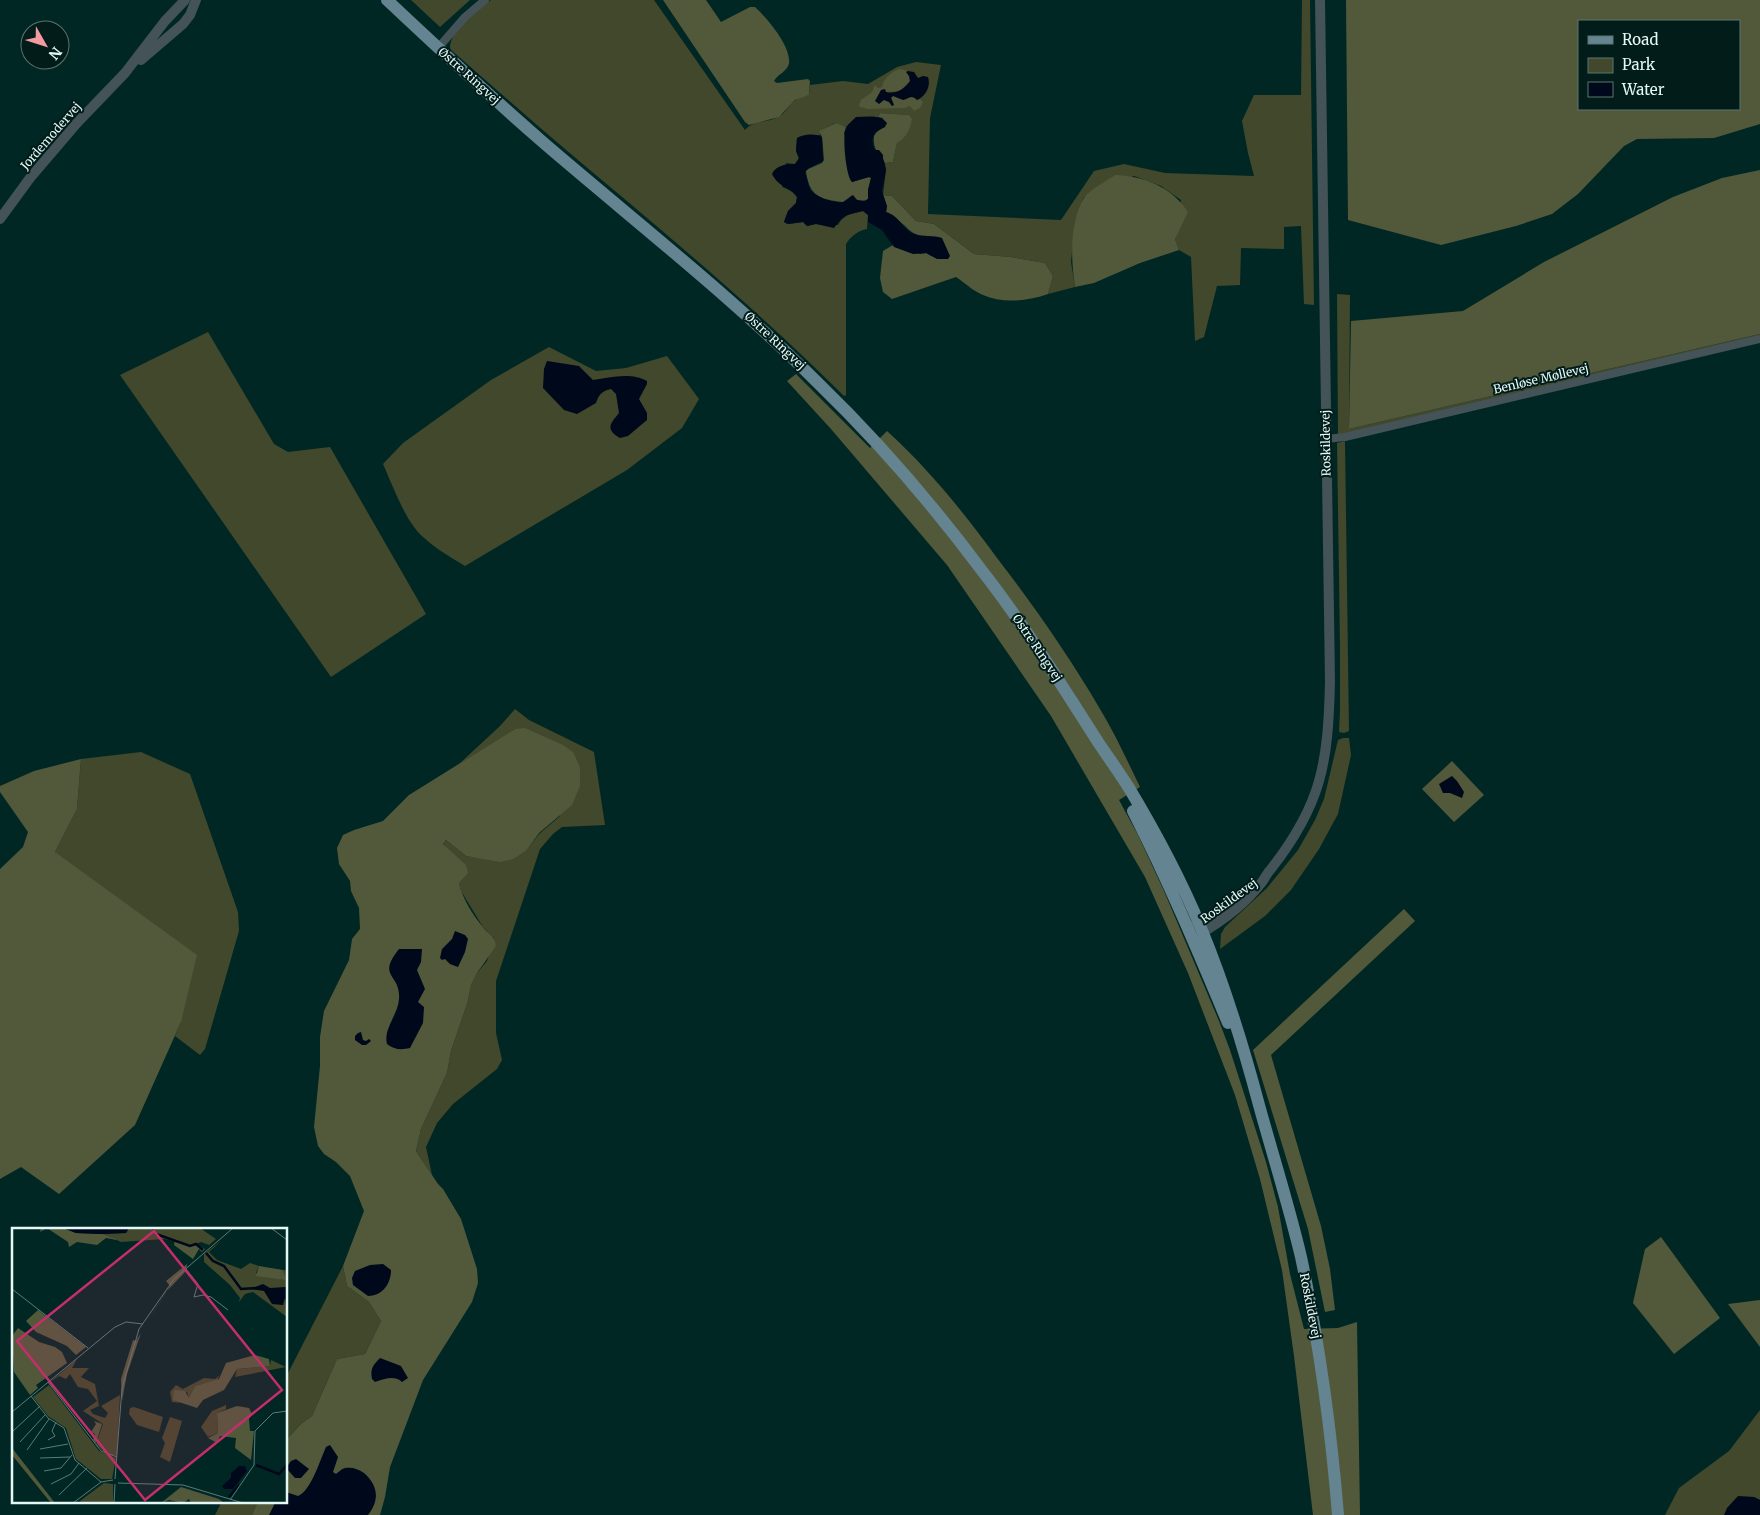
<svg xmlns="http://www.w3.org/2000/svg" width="1760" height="1515" font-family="Merriweather,serif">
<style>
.green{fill:#41482b}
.forest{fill:#52593a;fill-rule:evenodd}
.water{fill:#00081b}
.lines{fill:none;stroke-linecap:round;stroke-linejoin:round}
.minor{stroke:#435358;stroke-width:8}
.tertiary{stroke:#435358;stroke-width:10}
.primary{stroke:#638490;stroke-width:12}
.labels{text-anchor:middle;stroke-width:4;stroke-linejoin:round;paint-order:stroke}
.street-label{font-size:12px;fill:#e4f8f6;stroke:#011c19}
.inset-river{fill:none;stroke:#00081b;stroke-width:2.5}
.inset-road{fill:none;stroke:#5b7b78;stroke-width:1}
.view{fill:#c52e6a;fill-opacity:0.15;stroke:#c52e6a;stroke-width:2.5}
.inset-edge{fill:none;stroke:#e4f8f6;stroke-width:2.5}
</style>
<rect width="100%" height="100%" fill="#002724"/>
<path class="green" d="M411,0H470L440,27Z
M491,0H654L745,130C753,120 767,123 778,117C790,111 789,98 809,95L810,85L843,81L868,84L897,67L916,62L941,65L930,118L928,214L1061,220L1094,171L1124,164L1165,173L1254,176L1248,153L1242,121L1254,95H1301L1302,0H1310L1314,305L1304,304L1301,226L1284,227V249L1241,248L1240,285L1217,286L1204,337L1195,341L1191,257L1179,250L1175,239L1181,200L1161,186L1134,176L1084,197L1075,222L1071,262L1075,287L1048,294L1053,276L1045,263L1011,257L974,254L934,224L916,221L892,196L883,195L886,170L885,163L893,162L897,143L908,115L880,113L878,117H856L846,127L835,123L820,131V135H810L797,138L796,151L799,159L795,164L786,163L782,187L792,191L797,197L796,203L788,211L784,222L787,224L803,222L807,226L815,224L838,225C843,215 852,213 863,211L868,215L867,229C859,230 850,237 846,244V395L844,396C756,308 660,229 565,149C526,116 489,83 450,49C450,29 476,10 491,0Z
M1337,294L1350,295L1349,429L1760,334V338L1349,434H1338Z
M208,332L274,444L288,452L330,447L426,614L331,677L120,375Z
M549,347L596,371L626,368L667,356L699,399L682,428L627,470L465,566C450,557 435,548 423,537C405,521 393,486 383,464L403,443L491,380Z
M1345,441L1349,731L1344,733L1339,732L1340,710V645L1337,443Z
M515,709L529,720L594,752L605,825L562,827L553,834L540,849L496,981V1033L502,1060L497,1069L453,1104L437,1123L426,1147L432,1175L416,1151L421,1129L447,1073L451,1051L468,1001L471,985L477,973L487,961L494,938L483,927L461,891L452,854L443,844L446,840L466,856L482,858L527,850L539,834L560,816L515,729L459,764L500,726Z
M1343,738H1349L1351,755L1338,814L1319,849L1291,890L1265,916L1220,949L1221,934L1225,927L1267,888L1298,850L1315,820L1324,799L1338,740Z
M141,752L190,774L238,912L239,931L205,1049L200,1055L175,1036L181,1022L55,852L77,809L81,759Z
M343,1266L347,1286L369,1302L381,1321L365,1354L337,1359L312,1416L301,1424L286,1440V1377Z
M1760,1410V1500L1754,1497L1724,1515H1665L1679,1488L1729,1451Z
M222,1501H258L252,1515H215Z"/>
<path class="forest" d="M663,0H706L721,22L750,7H755C767,18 791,46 789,63C788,71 778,74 774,81L777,83L808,79L810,81L809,95L795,100L779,117L749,125L745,122Z
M1346,0H1760V124L1714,138L1637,139L1624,146L1578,194L1552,214L1516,226L1441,245L1348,220ZM1579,21H1739V109H1579Z
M900,69L908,71L906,72L909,76L910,81L900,91L886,92L884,100L889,102L892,106L894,104L891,98L893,96L902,99L914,97L917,100L920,99L923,102L920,108L914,111L910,106L905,108L868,109L860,107L859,105L861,100L872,92L875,85L878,88L882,87C883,79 892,71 900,69Z
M880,113L909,115L912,119C910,130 906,138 897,143L893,162L885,163C881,154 874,151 874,142C873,132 877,131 885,127L883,118L878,117Z
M836,123L846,127L844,133L852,182L869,177L871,178L868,190V199C862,203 856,200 851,196L843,202C827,200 813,199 808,181C807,177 806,174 806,170L822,163L824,160L822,137L819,131Z
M1760,170V334L1349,429L1351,321L1463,311L1544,262L1673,197L1722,178Z
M1115,175C1144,176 1172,187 1188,212L1175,239L1179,250L1140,263L1094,283L1075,287C1071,259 1069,223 1084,198C1088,191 1108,180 1115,175Z
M883,195L892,196L916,221L934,224L974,254L1011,257L1045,263L1053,276L1048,294C1028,301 1003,304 983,295C973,291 965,283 956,277L892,299L883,292L880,278L883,251L893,245L920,254L927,253L931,256L922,236C913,234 910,231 904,225C899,220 891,216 886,212L887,207Z
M796,374L870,448L887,431C929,469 964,513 997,558C1034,606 1069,656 1100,709C1115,734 1127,760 1140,787L1119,800L1138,835L1164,891L1219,1021L1230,1050L1266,1162L1278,1207L1290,1274L1304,1329L1338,1328L1357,1322L1360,1515H1313L1294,1356L1282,1270L1260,1179L1235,1095L1188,973L1145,877L1051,716L947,565L831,429L787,381Z
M525,728L563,745L573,752L580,767V786L572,805L539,833L527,850L513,859L500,862L466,856L446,840L443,844L466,865L468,873L459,883C462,898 473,915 482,926C489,935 494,934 496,946L477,973L471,985L468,1001L451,1051L447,1073L421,1129L416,1151L438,1184L443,1189L461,1219L477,1269L478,1283L472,1302L423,1380L390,1467L385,1497L380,1515H252L258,1501H286V1440L301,1424L312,1416L337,1359L365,1354L381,1321L369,1302L347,1286L343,1266L364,1211L350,1176L336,1162L324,1154L318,1146L314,1127L320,1066V1037L324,1011L349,960L352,939L360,929L359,908L351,891L350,881L339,864L337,848L343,835L354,830L383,821L409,795L515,729Z
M81,759L77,809L55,852L197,955L181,1022L135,1125L59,1194L21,1167L0,1179V869L23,847L28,832L0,792V786L34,771Z
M1452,761L1484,795L1454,822L1422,789Z
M1404,909L1415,921L1271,1055L1321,1226L1330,1269L1335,1310L1325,1312L1308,1229L1253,1050Z
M1661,1237L1720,1318L1674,1354L1633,1303L1645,1249Z
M1760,1300V1347L1728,1304Z"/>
<path class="water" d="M908,71L914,72L918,78L923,76L928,77C931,86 926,96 917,100C911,94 909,99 903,100L893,96L891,98L894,105L892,106L889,102L884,100L879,104L875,101L881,90L885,89L886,92C897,94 903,90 910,81L909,76L906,72Z
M856,117C867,117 880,114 887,123L885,127C874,132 869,138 875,150H879L883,155V158L886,170L882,191L887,206L886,212C900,216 902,229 914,234C923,237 933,235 942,238L950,256L948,259H937L926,253L913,254L894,247L882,230L868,222V215L863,211L847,215L841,219L834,228L816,224L807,226L803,222L789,224L784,222L788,211L796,203L797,197C790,187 779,188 772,174C776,165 786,164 795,164L799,158L796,151L797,138C803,134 815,133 822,137L823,161L809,168L805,172C807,178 808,184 810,189C813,196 835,204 843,202C847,201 850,197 853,195L857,200L865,201L868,199V190L871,178L869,177L852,182C846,177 842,136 846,129C847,124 853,121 856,117Z
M547,361L579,366L593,380C610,377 632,372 647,381V384L639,399L647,413V420L628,436L620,438C605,429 610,424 619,413L616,394L611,389C602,391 599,394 596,403L577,414L564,410L543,388L544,369Z
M1452,776L1457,781L1464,792L1462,798L1450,793H1443L1439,784Z
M455,931L465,935L468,939L465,952L458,967L450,964L445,959L442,960L440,958L442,949L452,939Z
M399,949H422L421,962L417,970L425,989L418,1002L424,1007L423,1023L410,1048C401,1050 395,1050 387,1044C383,1029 398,1015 399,999C401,973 376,978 399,949Z
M361,1032L363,1040L366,1041L369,1039L371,1041L366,1045H362L355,1040V1036L358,1033Z
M383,1264L391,1270C391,1284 382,1296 368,1296L353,1285L352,1278L355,1271L370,1265Z
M380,1358L401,1366L408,1378L402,1382C394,1375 385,1379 375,1382L372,1379C370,1369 373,1365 380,1358Z
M330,1445L338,1457L333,1472L336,1474C339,1472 341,1469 345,1468C353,1467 358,1469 364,1473C378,1485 380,1500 368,1515H269L276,1501H286V1492L298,1496C311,1491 320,1460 326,1447Z
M296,1459L309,1469L301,1478H295L286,1468L291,1461Z
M1738,1496L1754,1497L1760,1500V1515H1724L1727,1508Z"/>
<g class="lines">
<path class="minor" d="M438,48L465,17L485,0
M1326,439L1345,437L1760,339"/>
<path class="tertiary" d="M141,60L183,24L190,15L196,0
M0,219L30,178L77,123L125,73L165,21L185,0
M1193,926L1225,907L1241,895
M1198,935C1221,922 1246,903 1262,882C1265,878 1267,873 1271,869C1322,804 1328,763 1330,682L1320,0"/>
<path class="primary" d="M387,0C439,49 491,97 545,144C637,223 732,297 818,383C878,441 933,505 983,572C1025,626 1061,684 1098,742C1108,757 1119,772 1129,788C1156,833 1181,880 1201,928C1225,986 1243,1045 1259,1105C1273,1156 1289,1206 1301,1257C1319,1342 1331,1428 1338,1515
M1133,811C1168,880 1198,951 1228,1023"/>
</g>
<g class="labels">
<g class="street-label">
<text transform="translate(469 76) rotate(42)" y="4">Østre Ringvej</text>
<text transform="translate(51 136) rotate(-49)" y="4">Jordemodervej</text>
<text transform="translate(775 341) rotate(43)" y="4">Østre Ringvej</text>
<text transform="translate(1541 379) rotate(-13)" y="4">Benløse Møllevej</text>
<text transform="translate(1326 443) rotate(-91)" y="4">Roskildevej</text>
<text transform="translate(1037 648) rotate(56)" y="4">Østre Ringvej</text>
<text transform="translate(1229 901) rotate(-36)" y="4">Roskildevej</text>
<text transform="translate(1310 1306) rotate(79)" y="4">Roskildevej</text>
</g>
</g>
<g transform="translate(12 1228)">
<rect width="275" height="275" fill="#002724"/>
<path d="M117,0H139L144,5L142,0H188L204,11L197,17L189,14L179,18L153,11L109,14L91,6L114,5ZM209,13L197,24L205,32L229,41L238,35L247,38L244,45H272L271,42H275V60H244L273,70L275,89L241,64L233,66L227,74L228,70L218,57L192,34V26ZM65,131L60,140H77L69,149L83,156L87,178L78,182L81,186L93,190L96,185L89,178L108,167L105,228L94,226L84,216L91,196L71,183L85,173L76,161L66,159L58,146L54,151L47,148L37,155ZM259,132L274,139L223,149L225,141L258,138ZM208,147L205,152L183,158L177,171L175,164L169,163L162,172L169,175L160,174L158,164L164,157L171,161L192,150L203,151ZM37,157L87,223L104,230L100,251H89L64,231L54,200L36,188L21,169ZM214,177V181L205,185L206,205L196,209L189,199L200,183ZM122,179L151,189L147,204L125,197L117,186L118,180ZM158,189L170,193L158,234L148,229L153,215L150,210ZM92,255L101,256V275H70L68,273Z" fill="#41482b"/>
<path d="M29,0H51L64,5L91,6L106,12L94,10L85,17L65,14L57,19L56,14L35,0L28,4ZM163,12L179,18L184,16L193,21L190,24L187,21L181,31L162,17ZM175,36L174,43L154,64L129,105L115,146L110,173L109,151L121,112L124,113L158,58L154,53ZM247,38L271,42L274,52L244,48ZM26,82L74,119L64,127L55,118L24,104L14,93ZM6,100L27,114L43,119L50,124L55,135L24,157L26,160L18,167L2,144L0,108ZM243,127L257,131L258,138L225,141L212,162L191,172L185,180L161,172L162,162L173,163L177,170L183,158L207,151L214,135ZM225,178L237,180L240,186L237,191L238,203H242L239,232L223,220L224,210L208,208L205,215L196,210L206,205L205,185ZM82,193L90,196L84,215L81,212L83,206L79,204L84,196ZM0,220L43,275H39L0,227ZM169,259L207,271L212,275H179L177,271L171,275L157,272L149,275Z" fill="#52593a"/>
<path d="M51,0H117L114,5L88,6L64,5ZM251,56L258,60L274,59L275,73L273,70L271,77L260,76L252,63L238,61ZM227,238H233L235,243L221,261H212L210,258L219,250V245Z" fill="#00081b"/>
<path class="inset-river" d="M144,6L178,18L184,16L191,22M194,25L201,33L212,38L229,61L246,60M244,237L267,246L275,237M217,269L227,257"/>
<path class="inset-road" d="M259,0L275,12M174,41L186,56L182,69L191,67L199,69L216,82M0,61L76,120M36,154L89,223L105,229M19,168L36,190L52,200L63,232L89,254M0,184L103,99L114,94L131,96M0,204L28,178M36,212L43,208L40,203L44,194M8,214L33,187M28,221L56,216M15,222L37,191M28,230L58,229M32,243L49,240L60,227M103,251L110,160L127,101L162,51L221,0M106,255L171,257L231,275M39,256L59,246L67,235M47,267L75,240M218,272L242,237L243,203L261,185L275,183M61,275L89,254L101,252M102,275L103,256"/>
<path class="view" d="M142,3L270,162L133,272L5,113Z"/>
<rect width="275" height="275" class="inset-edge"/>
</g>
<rect x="1578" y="20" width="162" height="90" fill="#011c19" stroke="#5c7471"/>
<rect x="1588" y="36" width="25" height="8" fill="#638490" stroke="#5c7471"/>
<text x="1622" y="45" font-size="15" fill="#e4f8f6">Road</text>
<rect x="1588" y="58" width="25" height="15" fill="#41482b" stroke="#5c7471"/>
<text x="1622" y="70" font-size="15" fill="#e4f8f6">Park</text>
<rect x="1588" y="82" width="25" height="15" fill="#00081b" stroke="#5c7471"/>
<text x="1622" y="95" font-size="15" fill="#e4f8f6">Water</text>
<g transform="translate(45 45) rotate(129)"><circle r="24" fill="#011c19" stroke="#5c7471"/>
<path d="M0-4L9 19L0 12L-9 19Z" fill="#f49aa0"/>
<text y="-8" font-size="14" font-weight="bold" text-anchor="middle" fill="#e4f8f6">N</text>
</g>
</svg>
